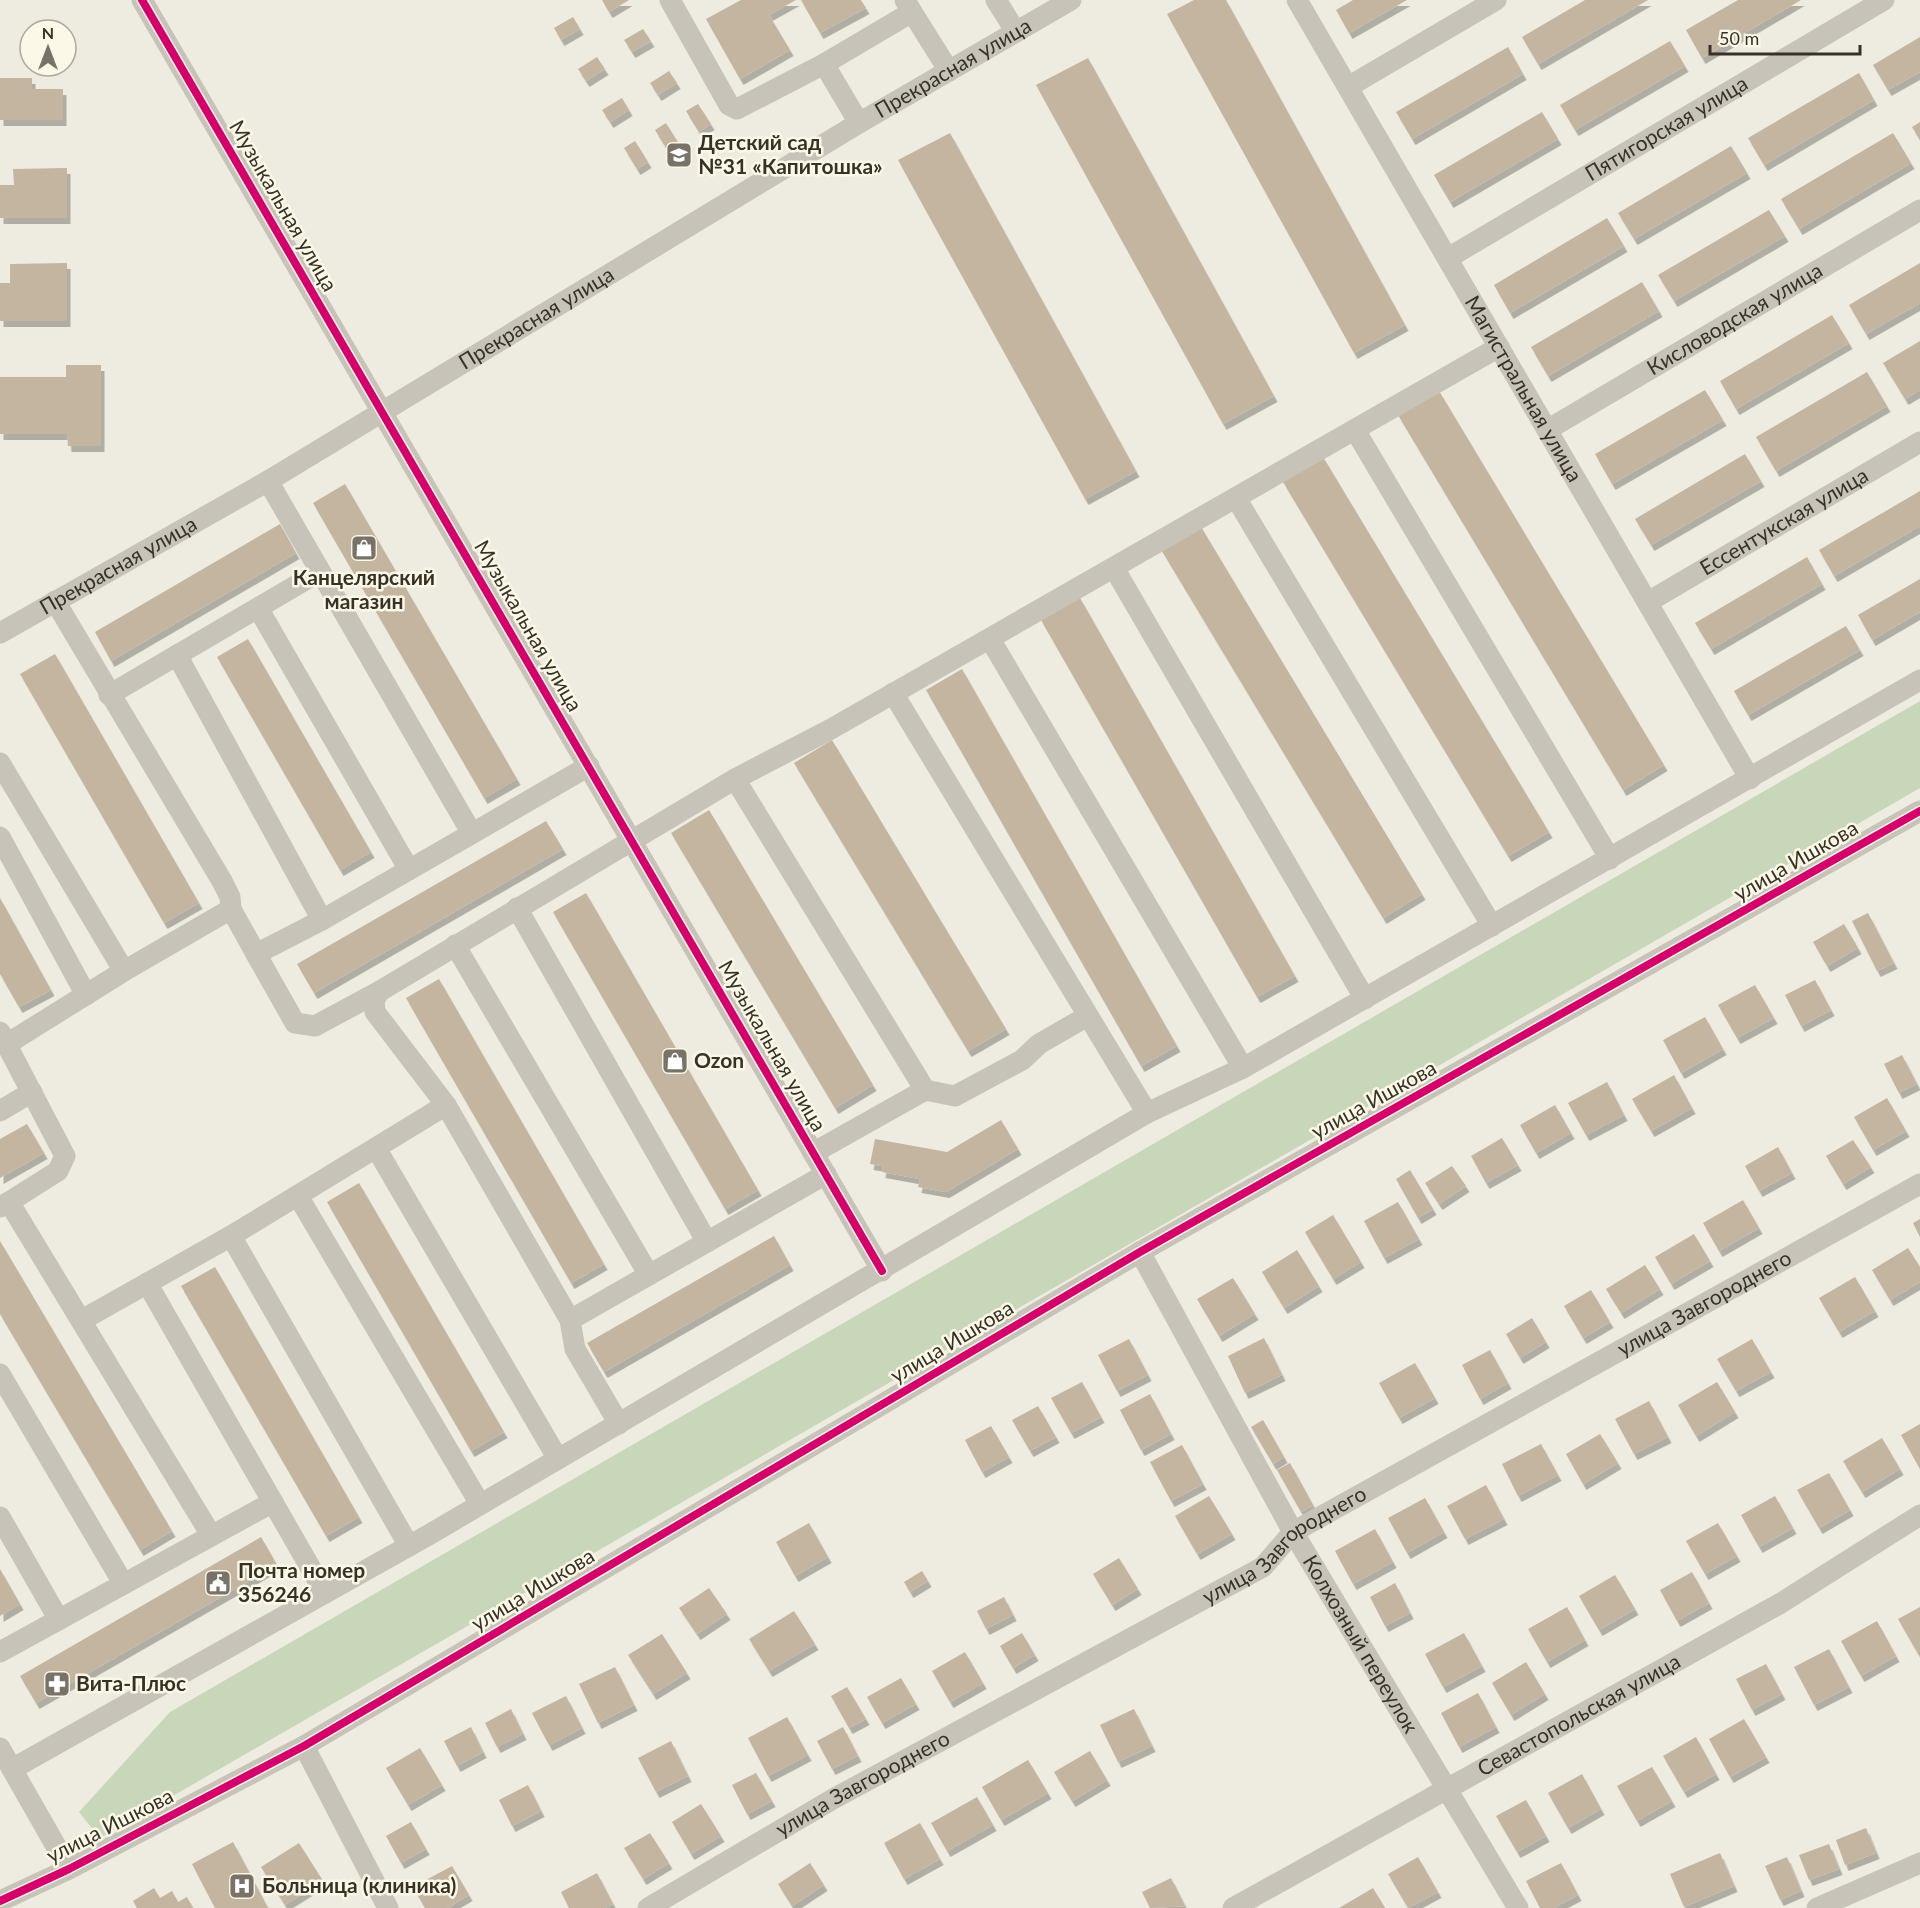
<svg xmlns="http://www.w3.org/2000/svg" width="1920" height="1908" font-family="Lato,sans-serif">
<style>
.green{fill:#c8d6b9}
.building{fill:#c3b5a0;filter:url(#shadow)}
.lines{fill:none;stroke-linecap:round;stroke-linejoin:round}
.minor{stroke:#c7c3b9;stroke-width:21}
.cycleway-casing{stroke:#fbf8e7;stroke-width:11}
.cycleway{stroke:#d6006c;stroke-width:8}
.labels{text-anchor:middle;stroke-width:5;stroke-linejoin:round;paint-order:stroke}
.street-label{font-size:21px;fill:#383127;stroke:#fbf8e7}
.poi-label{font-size:21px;font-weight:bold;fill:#383127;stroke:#fbf8e7;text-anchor:start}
</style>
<defs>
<filter id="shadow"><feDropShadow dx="3.5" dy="6" stdDeviation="0" flood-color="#0004"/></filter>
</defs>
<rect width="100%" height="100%" fill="#eeece0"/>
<path class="green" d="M1920,701V788L100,1838L79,1812L170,1712Z"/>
<path class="building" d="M602,0H629L609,12Z
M741,0H796L769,15L790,50L740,79L706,19Z
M801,0H861L866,8L820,33Z
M1194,0H1226L1405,325L1354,353L1167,14Z
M1353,0H1407L1349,33L1336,10Z
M1585,0H1648L1538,64L1522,37Z
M1738,0H1801L1702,58L1686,30Z
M573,17L580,29L561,40L554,28Z
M643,29L651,41L632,52L624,40Z
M1920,37V72L1888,90L1873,65Z
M1670,41L1685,66L1575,130L1560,105Z
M1508,47L1523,74L1412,139L1396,112Z
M597,57L605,69L586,81L578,69Z
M1088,58L1274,396L1223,424L1036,85Z
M669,71L677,83L658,95L650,83Z
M1859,73L1874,100L1764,165L1748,138Z
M0,78H32V89H63V120H0Z
M622,98L629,110L610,122L602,110Z
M698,104L711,124L699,132L686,111Z
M1542,112L1558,139L1450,202L1434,175Z
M1920,122V140L1912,127Z
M666,123L679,144L668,151L655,130Z
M950,133L1136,471L1085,499L898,160Z
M1893,133L1911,163L1799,229L1781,199Z
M635,141L648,162L637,169L624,148Z
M1731,146L1747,173L1634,239L1618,213Z
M67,168V218H0V185H14L13,169Z
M1769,210L1785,236L1674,301L1658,275Z
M1607,218L1624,246L1510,313L1494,285Z
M67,263V321H0V283H10V264Z
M1920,263V303L1866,334L1849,305Z
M1642,282L1659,311L1548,376L1531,347Z
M1832,315L1849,343L1736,409L1720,381Z
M1920,341V390L1905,399L1883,363Z
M66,365H101V446H68L67,434H0V377H66Z
M1867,372L1887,406L1776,471L1756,437Z
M1705,390L1723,420L1612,484L1595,454Z
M1439,391L1664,765L1623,790L1398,415Z
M1745,454L1761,481L1651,545L1635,519Z
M1323,457L1549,832L1508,856L1283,482Z
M345,484L517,779L484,798L313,503Z
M1920,491V526L1834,576L1819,550Z
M1198,522L1422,894L1383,918L1159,546Z
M280,524L296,553L111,661L95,632Z
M1807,557L1822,584L1711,649L1695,623Z
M1920,579V612L1872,640L1858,615Z
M1080,598L1295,976L1257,997L1041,620Z
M1846,626L1860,650L1748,715L1734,691Z
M248,639L371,852L340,870L217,657Z
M55,654L199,903L164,923L20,674Z
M962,669L1177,1046L1141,1066L926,690Z
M832,740L1006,1029L968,1051L794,763Z
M709,810L873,1085L835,1108L671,833Z
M546,821L563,849L314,993L297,964Z
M586,893L758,1190L725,1209L553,912Z
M0,898L51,990L19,1007L0,974Z
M1868,913L1894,963L1877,971L1852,921Z
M1844,924L1858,948L1827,966L1813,942Z
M439,979L604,1264L571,1283L406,998Z
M1815,980L1831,1010L1801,1026L1785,995Z
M1755,985L1774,1018L1737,1038L1718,1005Z
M1705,1017L1723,1049L1681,1073L1663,1040Z
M1902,1055L1917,1084L1899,1093L1884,1064Z
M1674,1075L1692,1108L1651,1131L1632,1099Z
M1607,1082L1624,1115L1586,1135L1568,1103Z
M1887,1098L1906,1131L1873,1150L1854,1117Z
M1555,1105L1571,1133L1536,1153L1520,1125Z
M1001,1120L1018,1149L946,1192L918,1187L920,1179L882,1172L883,1166L870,1164L875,1139L947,1152Z
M27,1124L44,1153L0,1178V1139Z
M1502,1138L1518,1165L1486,1183L1471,1156Z
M1853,1140L1871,1167L1843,1184L1826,1156Z
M1778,1147L1792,1173L1759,1191L1745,1166Z
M1452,1166L1466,1186L1439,1204L1425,1183Z
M1410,1170L1433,1209L1418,1218L1396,1179Z
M359,1183L504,1432L471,1451L327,1202Z
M1743,1200L1759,1228L1719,1251L1703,1223Z
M1398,1202L1419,1239L1384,1258L1364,1221Z
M1333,1215L1361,1262L1333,1279L1305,1232Z
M1920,1219V1237L1913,1223Z
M1694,1234L1710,1261L1671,1284L1655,1257Z
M774,1236L790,1265L604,1372L587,1343Z
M0,1241L172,1531L140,1550L0,1314Z
M1908,1248L1920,1267V1282L1890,1300L1872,1270Z
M1297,1250L1319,1286L1284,1308L1262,1272Z
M1645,1265L1660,1289L1621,1313L1606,1289Z
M215,1267L359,1517L326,1536L181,1286Z
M1855,1277L1875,1311L1839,1332L1819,1298Z
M1233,1278L1255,1314L1219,1336L1197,1299Z
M1591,1290L1610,1322L1583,1338L1564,1306Z
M1532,1318L1546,1342L1520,1358L1506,1334Z
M1264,1338L1282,1375L1245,1393L1228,1356Z
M1129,1339L1148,1375L1117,1391L1098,1355Z
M1752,1339L1771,1372L1736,1391L1717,1359Z
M1490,1350L1508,1383L1480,1399L1462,1365Z
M1415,1363L1435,1398L1399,1418L1379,1383Z
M1082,1382L1101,1417L1071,1433L1051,1398Z
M1717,1382L1735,1412L1696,1436L1678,1405Z
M1150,1394L1171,1434L1141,1450L1120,1410Z
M1649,1401L1668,1437L1634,1454L1615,1419Z
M1038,1406L1056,1437L1030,1451L1012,1420Z
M1263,1420L1284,1457L1273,1464L1251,1427Z
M1920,1424V1469L1901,1435Z
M991,1426L1009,1457L982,1472L965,1440Z
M1600,1434L1618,1463L1583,1484L1566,1454Z
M1882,1438L1900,1469L1862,1492L1843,1461Z
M1541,1444L1558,1475L1518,1496L1502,1464Z
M1182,1445L1203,1484L1171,1501L1150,1462Z
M1290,1463L1313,1505L1301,1512L1277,1470Z
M1829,1473L1850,1510L1819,1528L1797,1490Z
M1486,1485L1504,1519L1465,1539L1447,1506Z
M1209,1496L1232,1534L1197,1554L1175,1516Z
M1775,1496L1793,1528L1759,1547L1741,1515Z
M1425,1498L1444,1532L1407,1553L1388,1518Z
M809,1523L828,1557L795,1576L776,1542Z
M1718,1523L1737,1556L1705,1574L1686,1541Z
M1375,1529L1393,1562L1353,1584L1335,1551Z
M261,1537L277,1565L36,1703L20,1676Z
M1119,1558L1138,1589L1112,1605L1093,1574Z
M0,1569L20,1604L0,1616Z
M922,1571L928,1581L910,1592L904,1582Z
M1692,1572L1709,1603L1677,1621L1660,1590Z
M1615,1575L1635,1609L1599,1630L1579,1596Z
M1395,1583L1410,1613L1385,1626L1370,1597Z
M709,1588L727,1614L697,1634L679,1608Z
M1004,1597L1013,1615L986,1629L977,1611Z
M1567,1607L1585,1640L1547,1662L1528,1629Z
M1920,1607V1651L1917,1652L1898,1619Z
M794,1611L815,1644L769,1671L749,1639Z
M1877,1621L1896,1656L1861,1676L1841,1641Z
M1022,1633L1035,1655L1013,1668L1000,1646Z
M1464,1633L1482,1666L1443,1687L1425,1654Z
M662,1634L687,1673L653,1694L628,1655Z
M1829,1649L1849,1687L1814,1705L1794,1667Z
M965,1652L983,1683L950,1702L932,1671Z
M1526,1662L1545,1694L1511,1715L1492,1683Z
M1766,1664L1782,1694L1752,1710L1736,1679Z
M615,1667L634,1705L598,1723L579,1684Z
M901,1678L916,1704L882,1723L867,1697Z
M847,1687L866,1719L849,1728L831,1696Z
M1478,1693L1496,1727L1459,1747L1441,1713Z
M566,1696L582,1728L549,1745L532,1713Z
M511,1709L523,1734L497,1747L485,1723Z
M1134,1709L1152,1746L1118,1762L1100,1725Z
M787,1717L808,1755L768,1776L748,1738Z
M1744,1719L1766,1757L1730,1777L1709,1739Z
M471,1727L483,1752L457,1766L444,1741Z
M843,1727L858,1756L832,1769L817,1741Z
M1696,1737L1716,1774L1684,1792L1663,1756Z
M671,1741L688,1776L656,1792L638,1758Z
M420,1748L442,1785L408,1805L386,1768Z
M1090,1751L1107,1780L1072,1801L1054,1772Z
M1028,1760L1048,1793L1001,1820L982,1787Z
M1652,1767L1672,1801L1637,1821L1617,1786Z
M756,1773L772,1801L747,1814L732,1785Z
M1582,1774L1601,1809L1568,1828L1548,1793Z
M528,1785L541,1811L512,1826L499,1800Z
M977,1797L993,1825L947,1851L931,1823Z
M1526,1800L1546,1836L1517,1852L1496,1816Z
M701,1804L721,1836L691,1854L672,1822Z
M411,1822L426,1849L401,1863L386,1836Z
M920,1823L940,1859L904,1879L884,1843Z
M1866,1828L1876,1853L1845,1865L1836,1840Z
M650,1833L669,1863L643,1879L624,1848Z
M233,1842L268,1908H215L192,1864Z
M299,1843L323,1881L285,1905L261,1867Z
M1829,1844L1839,1869L1809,1880L1799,1855Z
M1720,1853L1734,1886L1684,1907L1670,1874Z
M1418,1857L1438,1892L1408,1908L1388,1874Z
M1787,1857L1801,1891L1780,1900L1765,1866Z
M810,1863L824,1885L792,1906L778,1884Z
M1561,1863L1578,1895L1553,1908H1540L1526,1881Z
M452,1866L469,1895L447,1908H425L413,1887Z
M597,1873L613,1904L605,1908H569L561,1892Z
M1171,1878L1185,1906L1150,1908L1142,1892Z
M154,1888L160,1898L172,1891L178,1902L187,1897L193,1908H137L133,1901Z
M1373,1888L1385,1908H1339Z"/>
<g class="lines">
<g class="minor">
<path d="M142,0L882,1271"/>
<path d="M670,0L729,105L737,109L824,64L912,12L905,0"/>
<path d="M996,0L1016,32"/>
<path id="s1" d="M1297,0L1750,779"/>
<path d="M912,12L949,71"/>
<path d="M824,64L859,123"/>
<path d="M1348,87L1496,0"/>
<path id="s2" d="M1448,258L1884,0"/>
<path d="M1355,430L1610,859"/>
<path id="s3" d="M1547,430L1920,210"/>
<path d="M268,481L471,832"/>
<path d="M1236,498L1492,926"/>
<path d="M1114,568L1365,999"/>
<path id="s4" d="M1648,602L1920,442"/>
<path d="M258,608L408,868"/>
<path id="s5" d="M0,633L268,481L859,123L1071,0"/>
<path d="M990,639L1243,1068"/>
<path d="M177,655L322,920"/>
<path d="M893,693L1147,1113"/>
<path d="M109,695L319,572"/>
<path d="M0,763L124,971"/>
<path d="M735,779L831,729L1499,347"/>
<path d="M0,837L86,995"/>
<path d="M517,908L707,1242"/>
<path d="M231,909L256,954L322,920L589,766"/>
<path d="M455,945L649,1275"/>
<path d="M256,954L295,1023L315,1026L380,991"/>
<path d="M0,1032L65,1156L58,1171L9,1202"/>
<path d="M7,1044L124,971L231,909L230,897L222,881L55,601"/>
<path d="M0,1111L32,1092"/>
<path d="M376,1148L558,1459"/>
<path d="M813,1153L925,1090L955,1096L1022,1060L1039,1044L1086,1017"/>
<path d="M298,1196L480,1504"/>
<path d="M0,1207L9,1202L211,1535"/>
<path d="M231,1236L409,1546"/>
<path id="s6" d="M1140,1252L1293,1532L1518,1908"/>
<path d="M147,1283L325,1593"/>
<path d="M82,1320L231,1236L446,1105"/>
<path d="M570,1320L826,1174"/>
<path d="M0,1374L123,1583"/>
<path d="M619,1424L575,1349L570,1320L446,1105L375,1012L374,1000L380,991L735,779L925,1090"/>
<path d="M0,1517L59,1620"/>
<path d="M0,1652L273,1502"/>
<path d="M304,1746L388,1908"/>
<path d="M0,1748L69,1869"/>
<path d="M12,1769L432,1533L1147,1113L1243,1068L1920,680"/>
<path d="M0,1901L69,1869L304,1746L1140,1252L1920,811"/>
<path id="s7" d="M648,1908L833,1799L1263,1567L1293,1532L1920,1184"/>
<path id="s8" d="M1233,1908L1781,1603L1920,1515"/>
<path d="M1817,1908L1920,1863"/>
</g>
<defs>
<path id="cycleway" d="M142,0L882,1271
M0,1901L69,1869L304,1746L1140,1252L1920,811"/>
</defs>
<use href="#cycleway" class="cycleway-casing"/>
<use href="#cycleway" class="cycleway"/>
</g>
<defs>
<symbol id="school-square" viewBox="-11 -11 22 22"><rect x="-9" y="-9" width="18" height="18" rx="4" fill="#787268" stroke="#fbf8e7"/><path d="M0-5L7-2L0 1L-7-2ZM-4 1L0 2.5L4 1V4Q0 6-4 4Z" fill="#fff"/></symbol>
<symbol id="shop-square" viewBox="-11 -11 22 22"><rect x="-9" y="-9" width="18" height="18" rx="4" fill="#787268" stroke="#fbf8e7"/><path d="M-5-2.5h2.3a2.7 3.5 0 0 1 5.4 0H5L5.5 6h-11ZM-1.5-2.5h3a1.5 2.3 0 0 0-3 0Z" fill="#fff"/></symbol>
<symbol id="civic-square" viewBox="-11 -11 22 22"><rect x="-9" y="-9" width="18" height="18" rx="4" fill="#787268" stroke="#fbf8e7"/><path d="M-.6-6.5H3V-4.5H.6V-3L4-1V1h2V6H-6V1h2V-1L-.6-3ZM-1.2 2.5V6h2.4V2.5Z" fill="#fff"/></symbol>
<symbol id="pharmacy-square" viewBox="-11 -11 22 22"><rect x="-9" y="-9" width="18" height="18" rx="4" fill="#787268" stroke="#fbf8e7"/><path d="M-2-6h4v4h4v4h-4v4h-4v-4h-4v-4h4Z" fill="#fff"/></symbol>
<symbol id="hospital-square" viewBox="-11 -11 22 22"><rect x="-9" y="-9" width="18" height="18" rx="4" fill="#787268" stroke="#fbf8e7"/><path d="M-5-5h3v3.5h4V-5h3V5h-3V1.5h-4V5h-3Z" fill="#fff"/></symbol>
</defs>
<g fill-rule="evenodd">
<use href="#school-square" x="664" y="140" width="30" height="30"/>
<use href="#shop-square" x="349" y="533" width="30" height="30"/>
<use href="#shop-square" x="660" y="1046" width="30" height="30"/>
<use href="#civic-square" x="203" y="1568" width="30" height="30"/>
<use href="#pharmacy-square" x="42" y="1669" width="30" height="30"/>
<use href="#hospital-square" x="227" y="1871" width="30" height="30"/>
</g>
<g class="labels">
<g class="street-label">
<text dy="7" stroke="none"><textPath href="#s5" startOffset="1108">Прекрасная улица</textPath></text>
<text dy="7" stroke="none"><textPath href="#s2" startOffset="254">Пятигорская улица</textPath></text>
<text transform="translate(283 206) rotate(60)" y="7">Музыкальная улица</text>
<text dy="7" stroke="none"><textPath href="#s5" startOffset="622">Прекрасная улица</textPath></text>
<text dy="7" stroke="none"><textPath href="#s3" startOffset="218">Кисловодская улица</textPath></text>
<text dy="7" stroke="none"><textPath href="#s1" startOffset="450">Магистральная улица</textPath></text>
<text dy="7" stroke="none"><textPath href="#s4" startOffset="158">Ессентукская улица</textPath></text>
<text dy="7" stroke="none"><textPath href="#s5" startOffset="136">Прекрасная улица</textPath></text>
<text transform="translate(528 626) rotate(60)" y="7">Музыкальная улица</text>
<text transform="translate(1796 861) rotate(-30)" y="7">улица Ишкова</text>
<text transform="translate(772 1046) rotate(60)" y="7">Музыкальная улица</text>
<text transform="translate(1374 1100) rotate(-29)" y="7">улица Ишкова</text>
<text dy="7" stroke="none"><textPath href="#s7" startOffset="1220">улица Завгороднего</textPath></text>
<text transform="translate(952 1342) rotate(-31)" y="7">улица Ишкова</text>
<text dy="7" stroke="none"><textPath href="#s7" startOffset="734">улица Завгороднего</textPath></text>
<text transform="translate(533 1590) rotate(-31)" y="7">улица Ишкова</text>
<text dy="7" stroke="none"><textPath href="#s6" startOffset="450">Колхозный переулок</textPath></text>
<text dy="7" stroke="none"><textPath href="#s8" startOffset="396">Севастопольская улица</textPath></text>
<text dy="7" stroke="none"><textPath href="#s7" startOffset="248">улица Завгороднего</textPath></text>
<text transform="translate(110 1826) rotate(-27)" y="7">улица Ишкова</text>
</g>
<g class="poi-label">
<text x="698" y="150">Детский сад<tspan x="698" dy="24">№31 «Капитошка»</tspan></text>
<text x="364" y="585" text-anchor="middle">Канцелярский<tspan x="364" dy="24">магазин</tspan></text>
<text x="694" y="1068">Ozon</text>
<text x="238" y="1578">Почта номер<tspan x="238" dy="24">356246</tspan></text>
<text x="76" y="1691">Вита-Плюс</text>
<text x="262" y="1893">Больница (клиника)</text>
</g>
</g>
<g transform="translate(48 48)"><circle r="28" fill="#fbf8e7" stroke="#ada89a" stroke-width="1.5"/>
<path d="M0-4.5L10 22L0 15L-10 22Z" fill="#787268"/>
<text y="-9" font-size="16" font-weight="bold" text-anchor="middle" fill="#383127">N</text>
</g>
<path d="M1710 45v9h150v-9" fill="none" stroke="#383127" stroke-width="3"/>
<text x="1719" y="45" font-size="18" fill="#383127" stroke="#fbf8e7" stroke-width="4.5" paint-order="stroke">50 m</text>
</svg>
